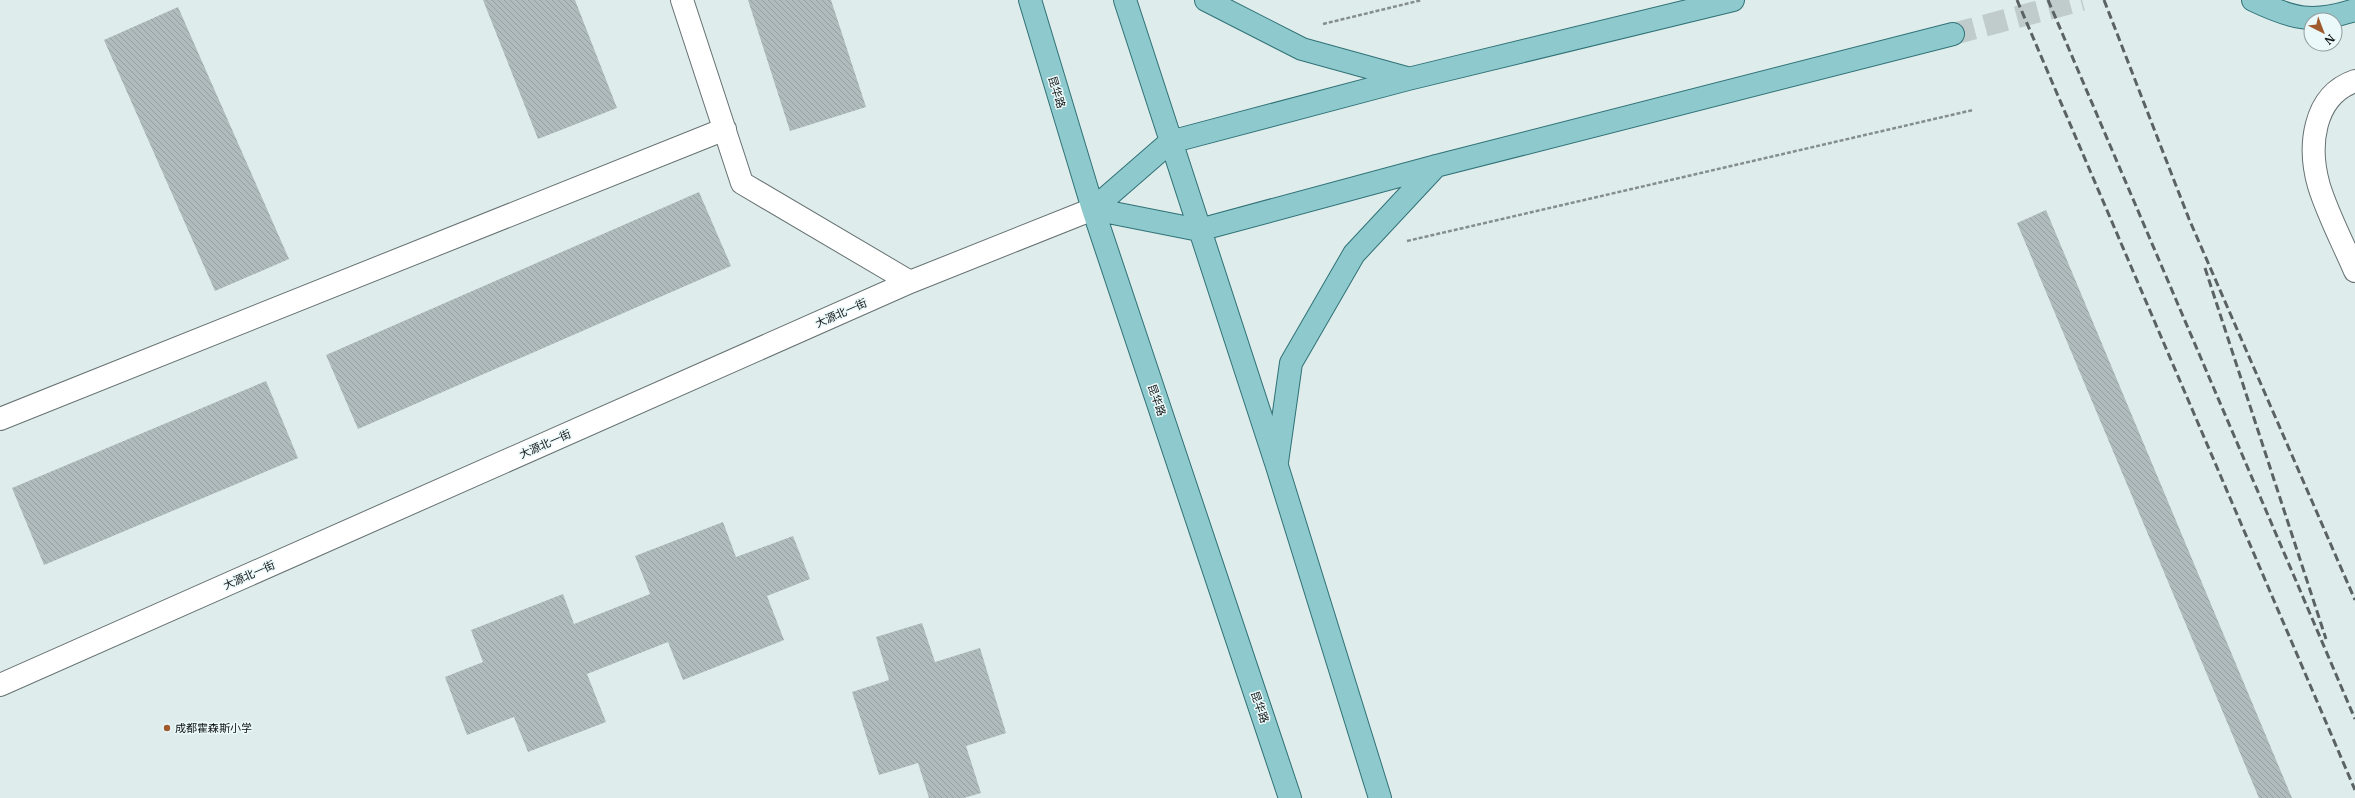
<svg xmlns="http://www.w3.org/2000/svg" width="2355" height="798" font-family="Merriweather,'Noto Sans SC',serif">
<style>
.building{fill:url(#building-back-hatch)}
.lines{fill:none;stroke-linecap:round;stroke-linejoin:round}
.major-tunnel{stroke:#c0cbcb;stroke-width:22;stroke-dasharray:22 11;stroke-linecap:butt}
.minor-casing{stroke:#667171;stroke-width:24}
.major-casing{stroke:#307276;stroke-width:24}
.path{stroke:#858e8e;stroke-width:2.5;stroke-dasharray:4 2;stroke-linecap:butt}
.minor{stroke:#fff;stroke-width:22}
.major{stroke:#8dc9cd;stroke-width:22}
.rail{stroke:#5b6262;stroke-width:3;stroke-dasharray:8 4;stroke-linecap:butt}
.poi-dot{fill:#9f5a2e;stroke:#ecf9fa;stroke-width:1.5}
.labels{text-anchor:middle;stroke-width:3;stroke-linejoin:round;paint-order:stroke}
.street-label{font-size:11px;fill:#0f1313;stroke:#ecf9fa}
.poi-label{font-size:11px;fill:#0f1313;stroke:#ecf9fa;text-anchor:start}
</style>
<defs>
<pattern id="building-back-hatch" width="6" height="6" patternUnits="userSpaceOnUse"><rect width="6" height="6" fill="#afbbbc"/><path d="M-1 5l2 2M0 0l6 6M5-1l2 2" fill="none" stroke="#95a0a1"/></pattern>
</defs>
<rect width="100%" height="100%" fill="#dfecec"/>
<path class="building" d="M483,0H575L617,108L538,139Z
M748,0H831L866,107L790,131Z
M178,7L289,259L215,291L104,40Z
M699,192L731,266L358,429L326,355Z
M2046,210L2292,798H2259L2017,223Z
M266,381L298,458L44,565L12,488Z
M723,522L736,557L793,536L810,579L767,596L784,640L683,680L668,642L587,674L606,722L528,752L514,717L467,735L445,677L483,662L471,630L563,594L574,624L650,594L635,556Z
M922,623L935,662L980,648L1006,733L966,746L981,793L964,798H929L918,763L879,775L852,692L889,680L876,637Z"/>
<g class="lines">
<path class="major-tunnel" d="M1953,34L2082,0"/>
<defs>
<path id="minor" d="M682,0L742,183L910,282
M2355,81C2312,96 2308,148 2319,186C2328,215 2343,243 2355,271
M0,419L725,129
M0,685L910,282L1093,209"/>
<path id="major" d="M1030,0L1093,209L1290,798
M1125,0L1277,466L1380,798
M1206,0L1302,49L1407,78
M2253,0C2293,19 2312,24 2355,10
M1093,209L1199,230L1436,166L1953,34
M1093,209L1170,142L1408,79L1733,0
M1277,462L1291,363L1354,254L1436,166"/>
</defs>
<use href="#minor" class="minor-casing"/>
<use href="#major" class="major-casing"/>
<path class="path" d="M1323,24L1422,0
M1407,241L1973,110"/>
<use href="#minor" class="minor"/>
<use href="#major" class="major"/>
<path class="rail" d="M2017,0L2355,790
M2048,0L2355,719
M2104,0L2189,219L2355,600
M2205,268L2326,639"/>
</g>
<circle class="poi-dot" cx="167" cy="728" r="4"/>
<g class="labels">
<g class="street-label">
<text transform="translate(1057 92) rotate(73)" y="4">昆华路</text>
<text transform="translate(841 313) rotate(-24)" y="4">大源北一街</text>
<text transform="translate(1157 400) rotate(71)" y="4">昆华路</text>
<text transform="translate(545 444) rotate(-24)" y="4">大源北一街</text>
<text transform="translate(249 575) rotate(-24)" y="4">大源北一街</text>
<text transform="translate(1260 707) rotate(71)" y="4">昆华路</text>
</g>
<g class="poi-label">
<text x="175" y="732">成都霍森斯小学</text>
</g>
</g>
<g transform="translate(2323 32) rotate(138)"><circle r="19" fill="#ecf9fa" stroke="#949d9e"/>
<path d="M0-3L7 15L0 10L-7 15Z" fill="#9f5a2e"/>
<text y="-6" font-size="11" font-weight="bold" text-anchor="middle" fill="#0f1313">N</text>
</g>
</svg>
